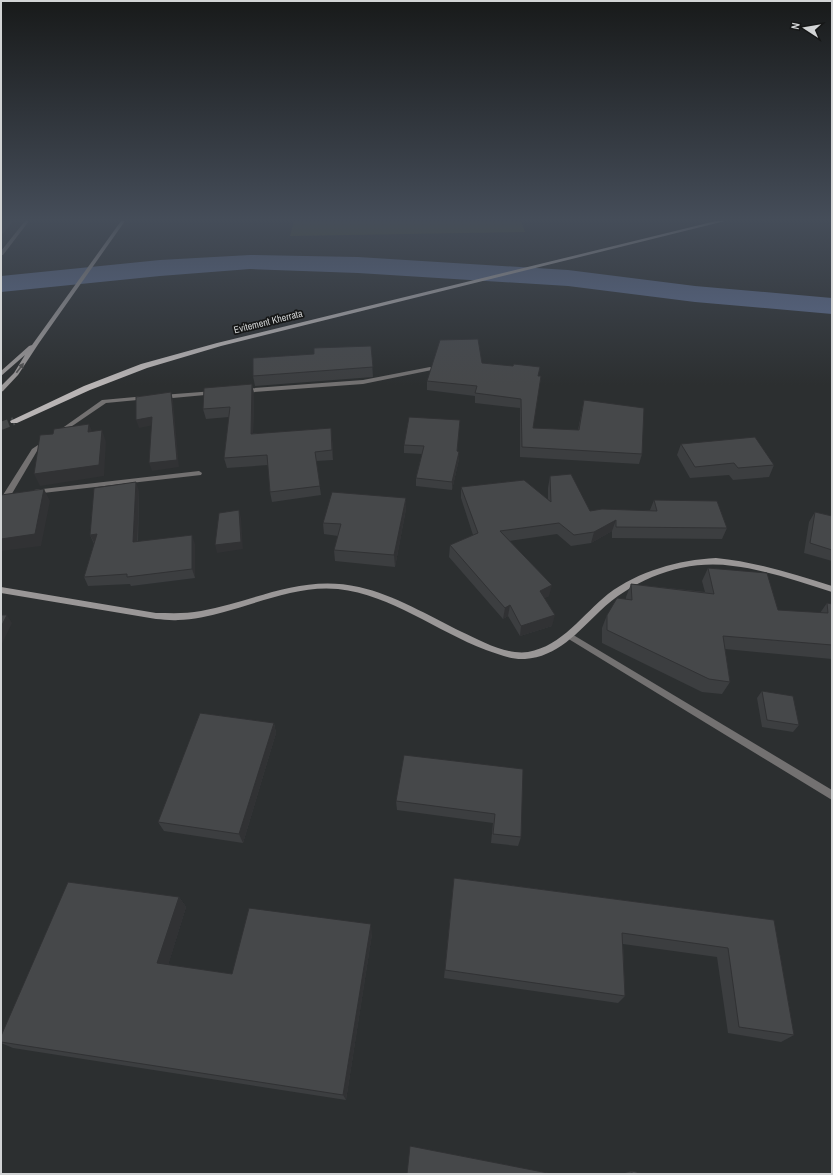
<svg xmlns="http://www.w3.org/2000/svg" width="833" height="1175" font-family="'Archivo Narrow',sans-serif">
<style>
.green{fill:#464c2b}
.lines{fill:none;stroke-linecap:round;stroke-linejoin:round}
.river{fill:#5e6d8f;fill-rule:evenodd}
.primary-tunnel{stroke:#454849;stroke-width:8;stroke-dasharray:8 4;stroke-linecap:butt}
.minor{fill:#737171;fill-rule:evenodd}
.secondary{fill:#9a9797;fill-rule:evenodd}
.primary{fill:#b8b4b4;fill-rule:evenodd}
.wall{fill:#3c3e40}
.shaded-wall{fill:#313234}
.building{fill:#46484a;stroke:#313234}
.oneway{fill:#515151}
.labels{text-anchor:middle;stroke-width:3.5;stroke-linejoin:round;paint-order:stroke}
.far-street-label{font-size:10px;fill:#d2d4d5;stroke:#161717}
</style>
<rect width="100%" height="100%" fill="#2c2f30"/>
<path class="green" d="M294,221H521L525,232L290,236Z"/>
<g class="lines">
<path class="river" d="M250,255L358,257L568,270L695,286L832,298V314L695,302L568,286L358,273L250,269L160,276L1,292V276L160,260Z"/>
<path class="primary-tunnel" d="M1,426L14,421"/>
<path class="minor" d="M25,221H29L3,255H1V251Z
M430,367L432,368V370L363,384L242,393L239,391L242,389L363,380Z
M214,391L217,393L216,394L162,399L159,397L162,395Z
M146,396L148,397V399L106,403L59,435H55L54,434L102,400Z
M47,439L50,441L37,451L10,497H4L3,495L32,449Z
M199,471L202,473L201,475L34,494L30,492L34,490Z
M570,633L832,790V800L567,638L566,636L567,634Z"/>
<path class="secondary" d="M121,221H125L39,343L18,375L3,391L1,392V386L14,373L25,355L1,376V371L29,346L32,345Z
M716,558C756,562 794,574 832,586V592C800,582 767,570 733,566C685,559 635,578 600,611C578,632 557,657 525,659C511,660 498,654 486,650C436,631 392,595 338,589C300,585 261,602 224,612C209,616 193,620 178,620C171,621 163,619 156,619L1,593V587L156,613C171,613 186,614 201,611C256,601 301,574 359,587C395,595 429,616 462,632C481,641 506,655 528,652C562,646 583,614 608,594C639,571 678,560 716,558Z"/>
<path class="primary" d="M716,221H725L221,346L147,368L90,390L17,423H11L10,421L84,386L141,364L217,343Z"/>
</g>
<path class="wall" d="M371,346L373,377L255,386L253,376L314,354Z
M482,363L538,376L533,428L578,430L584,400L642,454L639,464L520,457V408L475,403V396L427,390V381Z
M252,384L254,394L253,433L332,438L333,460L316,461L321,495L272,502L270,492L268,465L227,468L224,458L229,417L206,419L203,409Z
M460,420L457,451L459,459L452,490L416,486V478L422,454L404,453V445Z
M681,444L774,465L769,477L733,480L729,475L690,478L677,455Z
M550,476L590,511L650,510L654,500L727,528L722,539L612,538V531L591,543L571,546L557,534L509,541L549,596L544,598L552,626L520,636L508,616L503,619L449,557L450,545L473,535L461,498V487L548,499V488Z
M139,491L138,542L195,544V578L131,586L130,584L88,586L84,577L94,544L90,535Z
M406,498V509L395,567L335,561L334,550L338,536L324,534L323,523Z
M815,512L832,516V561L804,553L809,522Z
M708,568L778,610L820,613L827,603L832,604V659L725,649L730,682L722,694L702,692L602,643V628L607,615L626,599V597L631,584L705,592L702,581Z
M762,691L799,725L793,732L762,727L757,698Z
M274,723L276,733L243,843L164,831L158,822Z
M523,769L521,837L518,846L491,843L493,823L397,810L396,801Z
M454,878L774,920L794,1035L781,1042L728,1033L717,957L623,944L625,996L618,1003L444,978Z
M179,897L186,907L168,965L232,974L372,934L346,1100L13,1048L1,1043V1036Z
M632,1171L644,1174H625V1173Z"/>
<path class="shaded-wall" d="M14,221H23L7,241L1,246V235Z
M252,384L254,394L253,443L251,434Z
M171,392L173,400L179,467L152,471L149,463Z
M152,417L154,425L139,428L136,420Z
M89,424L94,436L88,432Z
M331,428L332,438L333,460L332,450Z
M102,430L106,442L104,476L40,486L34,474Z
M459,452V459L452,490V482Z
M136,482L139,491L137,552L133,542Z
M44,489L50,501L41,546L1,551V539Z
M406,498V509L395,567L394,555Z
M239,510L241,518L243,549L217,553L215,545Z
M616,520L612,531L591,543L594,532Z
M97,534L95,544L90,535Z
M192,535L195,544V578L192,569Z
M552,585L549,596L538,602L540,591Z
M510,605L508,616L503,619L505,608Z
M7,615L12,623L2,644L1,642V627Z
M555,615L552,626L520,636L521,626Z
M274,723L276,733L243,843L239,834Z
M179,897L186,907L166,972L157,963Z
M371,924L372,934L346,1100L343,1095Z"/>
<path class="building" d="M1,221H14L4,233L1,235Z
M478,339L482,363L513,366L514,364L540,367L538,376H541L533,428L579,430L584,400L644,408L642,454L522,447L521,399L475,393L477,386L427,381L440,340Z
M371,346L373,367L253,376V358L314,354V348Z
M252,384L251,434L331,428L332,450L315,452L320,486L270,492L267,455L224,458L230,407L203,409L204,388Z
M171,392L177,460L149,463L152,417L136,420V397Z
M409,417L460,420L457,451L459,452L452,482L416,478L424,446L404,445Z
M89,424L88,432L102,430L99,465L34,474L40,435L53,434L54,429Z
M755,437L774,465L738,468L734,463L695,467L681,444Z
M571,474L590,511L602,509L657,511L654,500L717,501L727,528L616,527V520L594,532L574,535L559,523L500,531L552,585L540,591L555,615L521,626L510,605L505,608L450,545L478,533L461,487L524,480L551,502L550,476Z
M136,482L133,542L192,535V569L127,577V574L84,577L97,534L90,535L94,488Z
M44,489L35,534L1,539V495Z
M332,492L406,498L394,555L334,550L341,524L323,523Z
M239,510L241,542L215,545L219,513Z
M815,512L832,516V550L810,543Z
M708,568L767,573L778,610L828,613L827,603L832,604V645L723,636L730,682L709,679L607,630V615L617,598L632,600L631,584L714,594Z
M1,615H7L1,627Z
M762,691L793,696L799,725L767,720Z
M200,713L274,723L239,834L158,822Z
M404,755L523,769L521,837L493,834L495,814L396,801Z
M454,878L774,920L794,1035L739,1027L728,948L622,933L625,996L445,970Z
M68,882L179,897L157,963L232,974L249,908L371,924L343,1095L1,1042V1036Z
M410,1146L553,1174H407Z
M632,1171L644,1174H632Z"/>
<defs><path id="oneway-solid" d="M-6-.8H1V-3.2L6.5 0L1 3.2V.8H-6Z"/></defs>
<use class="oneway" href="#oneway-solid" transform="translate(20 368) rotate(-53)"/>
<linearGradient id="sky" x2="0" y2="1"><stop stop-color="#181a1a"/><stop offset="0.57" stop-color="#454d59"/><stop offset="1" stop-color="#454d59" stop-opacity="0"/></linearGradient>
<rect width="833" height="385" fill="url(#sky)"/>
<g class="labels">
<g class="far-street-label">
<text transform="translate(268 321) rotate(-14)" y="4">Evitement Kherrata</text>
</g>
</g>
<rect width="833" height="1175" fill="none" stroke="#d2d4d5" stroke-width="4"/>
<g transform="translate(805 28) rotate(282)" stroke="#161717" stroke-width="3" paint-order="stroke">
<path d="M0-3L7 15L0 10L-7 15Z" fill="#d2d4d5"/>
<text y="-6" font-size="11" font-weight="bold" text-anchor="middle" fill="#d2d4d5">N</text>
</g>
</svg>
